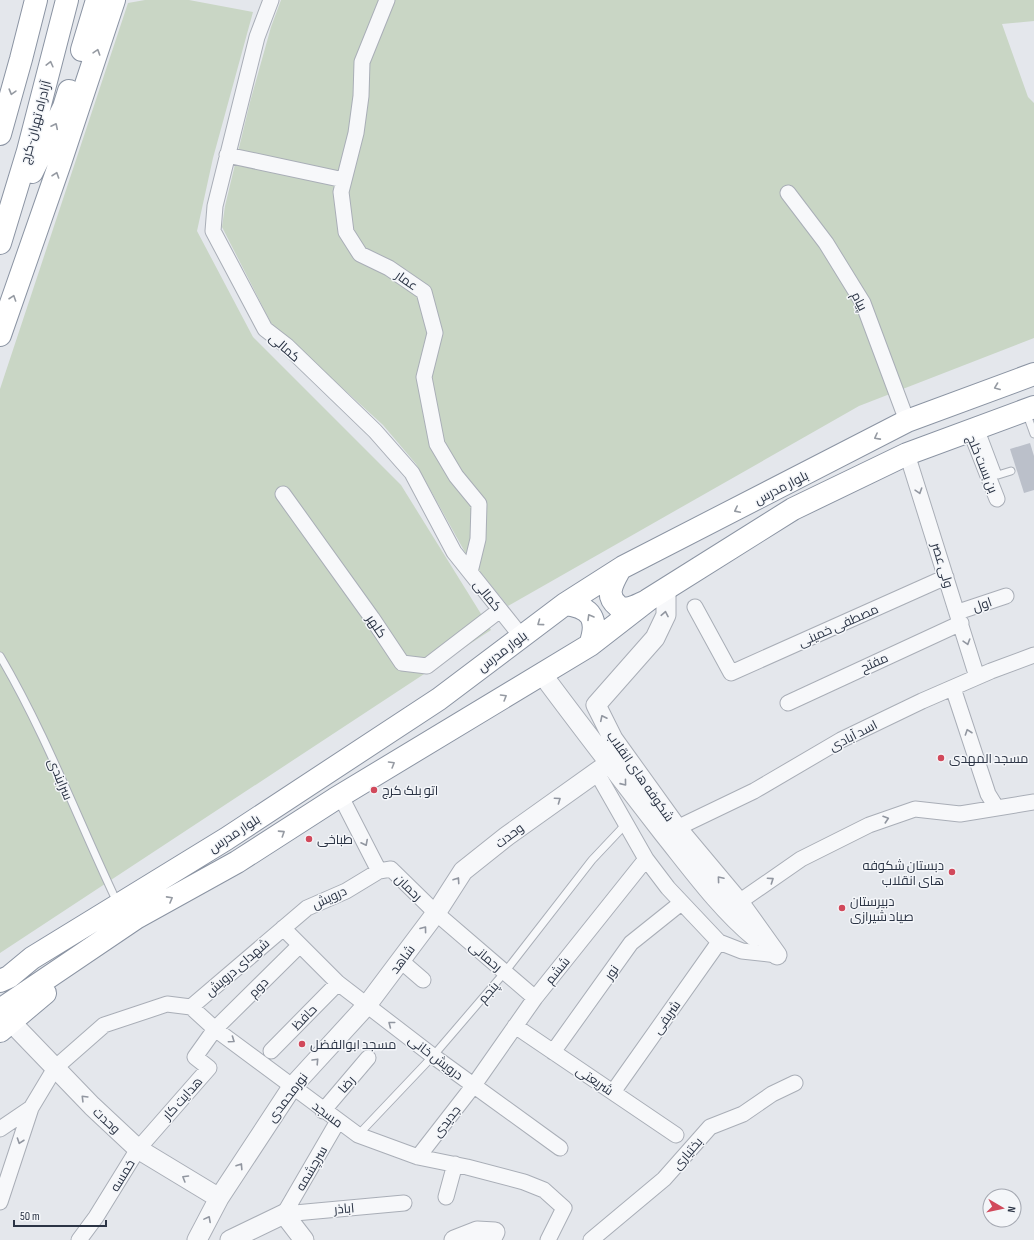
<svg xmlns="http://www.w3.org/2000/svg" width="1034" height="1240" font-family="'Sofia Sans Condensed',Cairo,sans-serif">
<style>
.green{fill:#c9d6c5}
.building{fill:#bbc0ca}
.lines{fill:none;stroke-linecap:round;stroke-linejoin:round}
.service-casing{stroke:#a9aeb7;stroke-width:9}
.minor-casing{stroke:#a9aeb7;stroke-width:17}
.tertiary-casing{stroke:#a9aeb7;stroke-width:21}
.trunk-casing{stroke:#8b94a3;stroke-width:24}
.motorway-casing{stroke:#8b94a3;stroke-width:24}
.service{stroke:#f7f8fa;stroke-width:7}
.minor{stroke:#f7f8fa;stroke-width:15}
.tertiary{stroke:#f7f8fa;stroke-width:19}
.trunk{stroke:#fff;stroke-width:22}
.motorway{stroke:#fff;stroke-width:22}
.oneway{stroke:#959aa2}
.oneway2{stroke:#9196a0}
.poi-dot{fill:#d1495b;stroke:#f4f6f9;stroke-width:1.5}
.labels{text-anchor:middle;stroke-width:3;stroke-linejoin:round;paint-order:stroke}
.street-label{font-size:13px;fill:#2b3445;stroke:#f4f6f9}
.poi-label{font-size:13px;fill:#2b3445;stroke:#f4f6f9;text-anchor:start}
</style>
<rect width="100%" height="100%" fill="#e4e7ec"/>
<path class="green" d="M145,0H189L253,12L213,158L197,231L253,337L401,485L491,630L0,953V389L128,3Z
M281,0H1034V21L1002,24L1028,97L1034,103V338L859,406L508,606L466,554L416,464L383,425L271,323L222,227L225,206L250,102L271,27Z"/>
<path class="building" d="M1030,443L1034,456V490L1024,493L1010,449Z"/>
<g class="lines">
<defs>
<path id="service" d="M1026,412L1034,434
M981,430L998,475L1011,471
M0,656C46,734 78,820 117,902
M358,1135L433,1056L505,972L592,860L625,825"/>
<path id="minor" d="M271,0L257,37L215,206L213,231L265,329L287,346L375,431L412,473L454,552L521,636
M387,0L362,62L361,96L356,133L341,192L346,232L360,254L389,268L424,292L435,333L424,377L437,444L456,476L479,504L478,539L470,572
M227,155L344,180
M788,193L826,243L863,303L907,421
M970,430L997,499
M907,454L977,677
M283,494L372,618L402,663L427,666L500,610
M695,607L731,673L946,577
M958,612L1006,596
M953,688L988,794L996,807
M788,703L961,623
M597,773L646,859L668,888L719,942L742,951L777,955
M340,795L379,871
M677,828L754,791L841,740L922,701L991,671L1034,655
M739,902L801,859L869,825L915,809L960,814L1034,802
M283,928L338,983L433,1056L560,1148
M401,961L423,980
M191,1007L307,908L346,891L379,871L391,869L436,913L535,998
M515,1026L676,1135
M271,1051L338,983
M553,1052L631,943L681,903
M613,1092L719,942
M323,1111L368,1058
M0,1129L31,1108
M418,1157L474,1085L535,998L646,859
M446,1197L455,1164
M0,1202L31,1108L55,1068L104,1025L167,1004L191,1007L215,1029L358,1135L418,1157L467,1167L524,1182L544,1190L564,1208L548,1240
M284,1214L404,1203
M284,1214L338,1121
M79,1240L96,1217L138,1149L209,1068L195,1057L215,1029L300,945
M591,1240L664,1179L710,1127L743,1114L772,1094L795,1083"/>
<path id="tertiary" d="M666,588V615L655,638L596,705L613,739L677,828L739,902L777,955
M542,674C582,728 623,781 664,834C692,869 720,908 755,937
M10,1021L92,1106L138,1149L219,1198
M197,1240L219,1198L292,1087L367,1005L436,913L463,871L507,836L608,764
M230,1240L284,1214L304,1240
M454,1240L477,1231L495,1232L491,1240"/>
<path id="trunk" d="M620,569C613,582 604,595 618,606C622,609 625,609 630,608C635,607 640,604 645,602
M565,604C592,607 599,620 590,645
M0,981L9,977L32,958L226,839L439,699L565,604L623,567L907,421L1034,374
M0,1010L136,918L237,862L335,799L590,645L648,600L793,509L907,454L1034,407
M0,1031L45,993"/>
<path id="motorway" d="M82,50L97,0
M0,134L21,59L36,0
M32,172L64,107L69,91
M0,243L28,151L67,0
M0,335L60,163L114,0"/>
</defs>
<use href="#service" class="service-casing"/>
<use href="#minor" class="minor-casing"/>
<use href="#tertiary" class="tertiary-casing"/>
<use href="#trunk" class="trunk-casing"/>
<use href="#motorway" class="motorway-casing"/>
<use href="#service" class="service"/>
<use href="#minor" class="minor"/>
<use href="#tertiary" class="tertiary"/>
<use href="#trunk" class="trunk"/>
<use href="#motorway" class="motorway"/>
</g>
<defs><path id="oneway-chevron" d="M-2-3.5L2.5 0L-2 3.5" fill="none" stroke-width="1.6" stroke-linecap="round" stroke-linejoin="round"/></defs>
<g class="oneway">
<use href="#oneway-chevron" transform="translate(97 52) rotate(-72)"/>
<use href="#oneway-chevron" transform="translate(50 64) rotate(-76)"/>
<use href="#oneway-chevron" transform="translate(12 92) rotate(106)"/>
<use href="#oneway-chevron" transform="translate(55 126) rotate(-64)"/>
<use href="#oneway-chevron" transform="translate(56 175) rotate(-71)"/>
<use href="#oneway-chevron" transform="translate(13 298) rotate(-71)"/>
<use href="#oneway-chevron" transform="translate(997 387) rotate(159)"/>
<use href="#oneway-chevron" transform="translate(877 437) rotate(152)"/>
<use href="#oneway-chevron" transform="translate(737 510) rotate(153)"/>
<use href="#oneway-chevron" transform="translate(590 617) rotate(-120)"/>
<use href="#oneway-chevron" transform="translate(540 623) rotate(144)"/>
<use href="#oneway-chevron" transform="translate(504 697) rotate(-31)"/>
<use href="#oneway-chevron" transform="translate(392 764) rotate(-31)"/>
<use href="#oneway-chevron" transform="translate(282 833) rotate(-33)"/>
<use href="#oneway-chevron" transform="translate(170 899) rotate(-29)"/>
</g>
<g class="oneway2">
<use href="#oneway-chevron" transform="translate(919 491) rotate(72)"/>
<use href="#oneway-chevron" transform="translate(665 614) rotate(-79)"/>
<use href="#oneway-chevron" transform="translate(967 642) rotate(73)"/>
<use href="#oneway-chevron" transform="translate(603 718) rotate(-116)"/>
<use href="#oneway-chevron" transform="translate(968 732) rotate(-109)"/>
<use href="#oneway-chevron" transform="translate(624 783) rotate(51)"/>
<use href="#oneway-chevron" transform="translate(558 800) rotate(-35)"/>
<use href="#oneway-chevron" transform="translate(886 819) rotate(-18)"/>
<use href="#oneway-chevron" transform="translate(365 843) rotate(63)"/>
<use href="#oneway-chevron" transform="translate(720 879) rotate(-130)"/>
<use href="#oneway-chevron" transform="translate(457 880) rotate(-56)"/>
<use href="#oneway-chevron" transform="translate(771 880) rotate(-34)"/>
<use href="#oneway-chevron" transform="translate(424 929) rotate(-53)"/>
<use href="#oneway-chevron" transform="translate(391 1024) rotate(-142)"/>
<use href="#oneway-chevron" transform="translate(232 1040) rotate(35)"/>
<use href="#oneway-chevron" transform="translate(316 1061) rotate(-47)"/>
<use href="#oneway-chevron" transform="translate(84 1098) rotate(-135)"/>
<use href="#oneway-chevron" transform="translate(20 1141) rotate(109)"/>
<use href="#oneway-chevron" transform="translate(240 1166) rotate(-57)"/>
<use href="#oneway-chevron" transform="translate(185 1178) rotate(-149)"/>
<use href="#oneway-chevron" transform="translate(208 1219) rotate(-62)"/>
</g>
<g class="poi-dot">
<circle cx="941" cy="758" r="4"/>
<circle cx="374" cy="790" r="4"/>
<circle cx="309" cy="839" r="4"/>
<circle cx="952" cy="872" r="4"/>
<circle cx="842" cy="908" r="4"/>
<circle cx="302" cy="1044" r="4"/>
</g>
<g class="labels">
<g class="street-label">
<text transform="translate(35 122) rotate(-75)" y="5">آزادراه تهران-کرج</text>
<text transform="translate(407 280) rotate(35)" y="5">عمار</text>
<text transform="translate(860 301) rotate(63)" y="5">پیام</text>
<text transform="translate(285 347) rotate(41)" y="5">کمالی</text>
<text transform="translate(983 464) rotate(68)" y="5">بن بست خلج</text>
<text transform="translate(781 487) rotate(-27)" y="5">بلوار مدرس</text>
<text transform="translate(943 565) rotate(73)" y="5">ولی عصر</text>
<text transform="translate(488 595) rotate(51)" y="5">کمالی</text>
<text transform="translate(982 604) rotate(-19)" y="5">اول</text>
<text transform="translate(838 625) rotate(-24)" y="5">مصطفی خمینی</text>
<text transform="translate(377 626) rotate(56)" y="5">کلهر</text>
<text transform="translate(502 651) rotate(-37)" y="5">بلوار مدرس</text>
<text transform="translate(874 662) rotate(-24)" y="5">مفتح</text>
<text transform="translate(853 735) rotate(-27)" y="5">اسد آبادی</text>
<text transform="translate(641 776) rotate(55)" y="5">شکوفه های انقلاب</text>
<text transform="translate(61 779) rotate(67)" y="5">سرابندی</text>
<text transform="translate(234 833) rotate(-33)" y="5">بلوار مدرس</text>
<text transform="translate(509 835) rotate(-37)" y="5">وحدت</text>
<text transform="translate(409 887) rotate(44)" y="5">رحمان</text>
<text transform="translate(329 897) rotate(-25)" y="5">درویش</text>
<text transform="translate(486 956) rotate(40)" y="5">رحمانی</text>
<text transform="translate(402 959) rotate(-53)" y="5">شاهد</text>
<text transform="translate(237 967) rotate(-41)" y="5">شهدای درویش</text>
<text transform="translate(557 970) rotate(-51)" y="5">ششم</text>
<text transform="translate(611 972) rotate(-55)" y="5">نور</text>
<text transform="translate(258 987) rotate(-45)" y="5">دوم</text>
<text transform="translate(488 992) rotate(-49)" y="5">پنجم</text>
<text transform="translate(304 1017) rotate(-46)" y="5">حافظ</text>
<text transform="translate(666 1017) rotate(-55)" y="5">شریفی</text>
<text transform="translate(436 1057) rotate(37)" y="5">درویش خانی</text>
<text transform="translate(595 1080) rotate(34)" y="5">شریعتی</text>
<text transform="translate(346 1084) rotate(-49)" y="5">رضا</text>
<text transform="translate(287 1097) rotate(-53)" y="5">نورمحمدی</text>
<text transform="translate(182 1098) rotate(-48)" y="5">هدایت کار</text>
<text transform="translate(328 1114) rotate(37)" y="5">مسجد</text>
<text transform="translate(107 1120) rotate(43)" y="5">وحدت</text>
<text transform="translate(446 1121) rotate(-52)" y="5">جدیدی</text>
<text transform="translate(687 1153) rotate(-49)" y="5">بختیاری</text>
<text transform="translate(311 1168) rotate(-60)" y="5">سرچشمه</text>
<text transform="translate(122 1175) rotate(-59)" y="5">خمسه</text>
<text transform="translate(344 1208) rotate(-5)" y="5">اباذر</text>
</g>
<g class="poi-label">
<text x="949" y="763">مسجد المهدی</text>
<text x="382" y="795">اتو بلک کرج</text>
<text x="317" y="844">طباخی</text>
<text x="944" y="870" text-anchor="end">دبستان شکوفه<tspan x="944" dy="15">های انقلاب</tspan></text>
<text x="850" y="906">دبیرستان<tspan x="850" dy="15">صیاد شیرازی</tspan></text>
<text x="310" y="1049">مسجد ابوالفضل</text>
</g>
</g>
<g transform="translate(1002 1208) rotate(99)"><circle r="19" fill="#f4f6f9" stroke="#a4a8b1"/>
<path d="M0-3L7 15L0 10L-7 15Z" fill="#d1495b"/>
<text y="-6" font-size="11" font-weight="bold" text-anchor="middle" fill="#2b3445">N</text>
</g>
<path d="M14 1220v6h92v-6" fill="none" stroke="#2b3445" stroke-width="2"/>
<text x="20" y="1220" font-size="12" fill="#2b3445" stroke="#f4f6f9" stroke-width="3" paint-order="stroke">50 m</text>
</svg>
